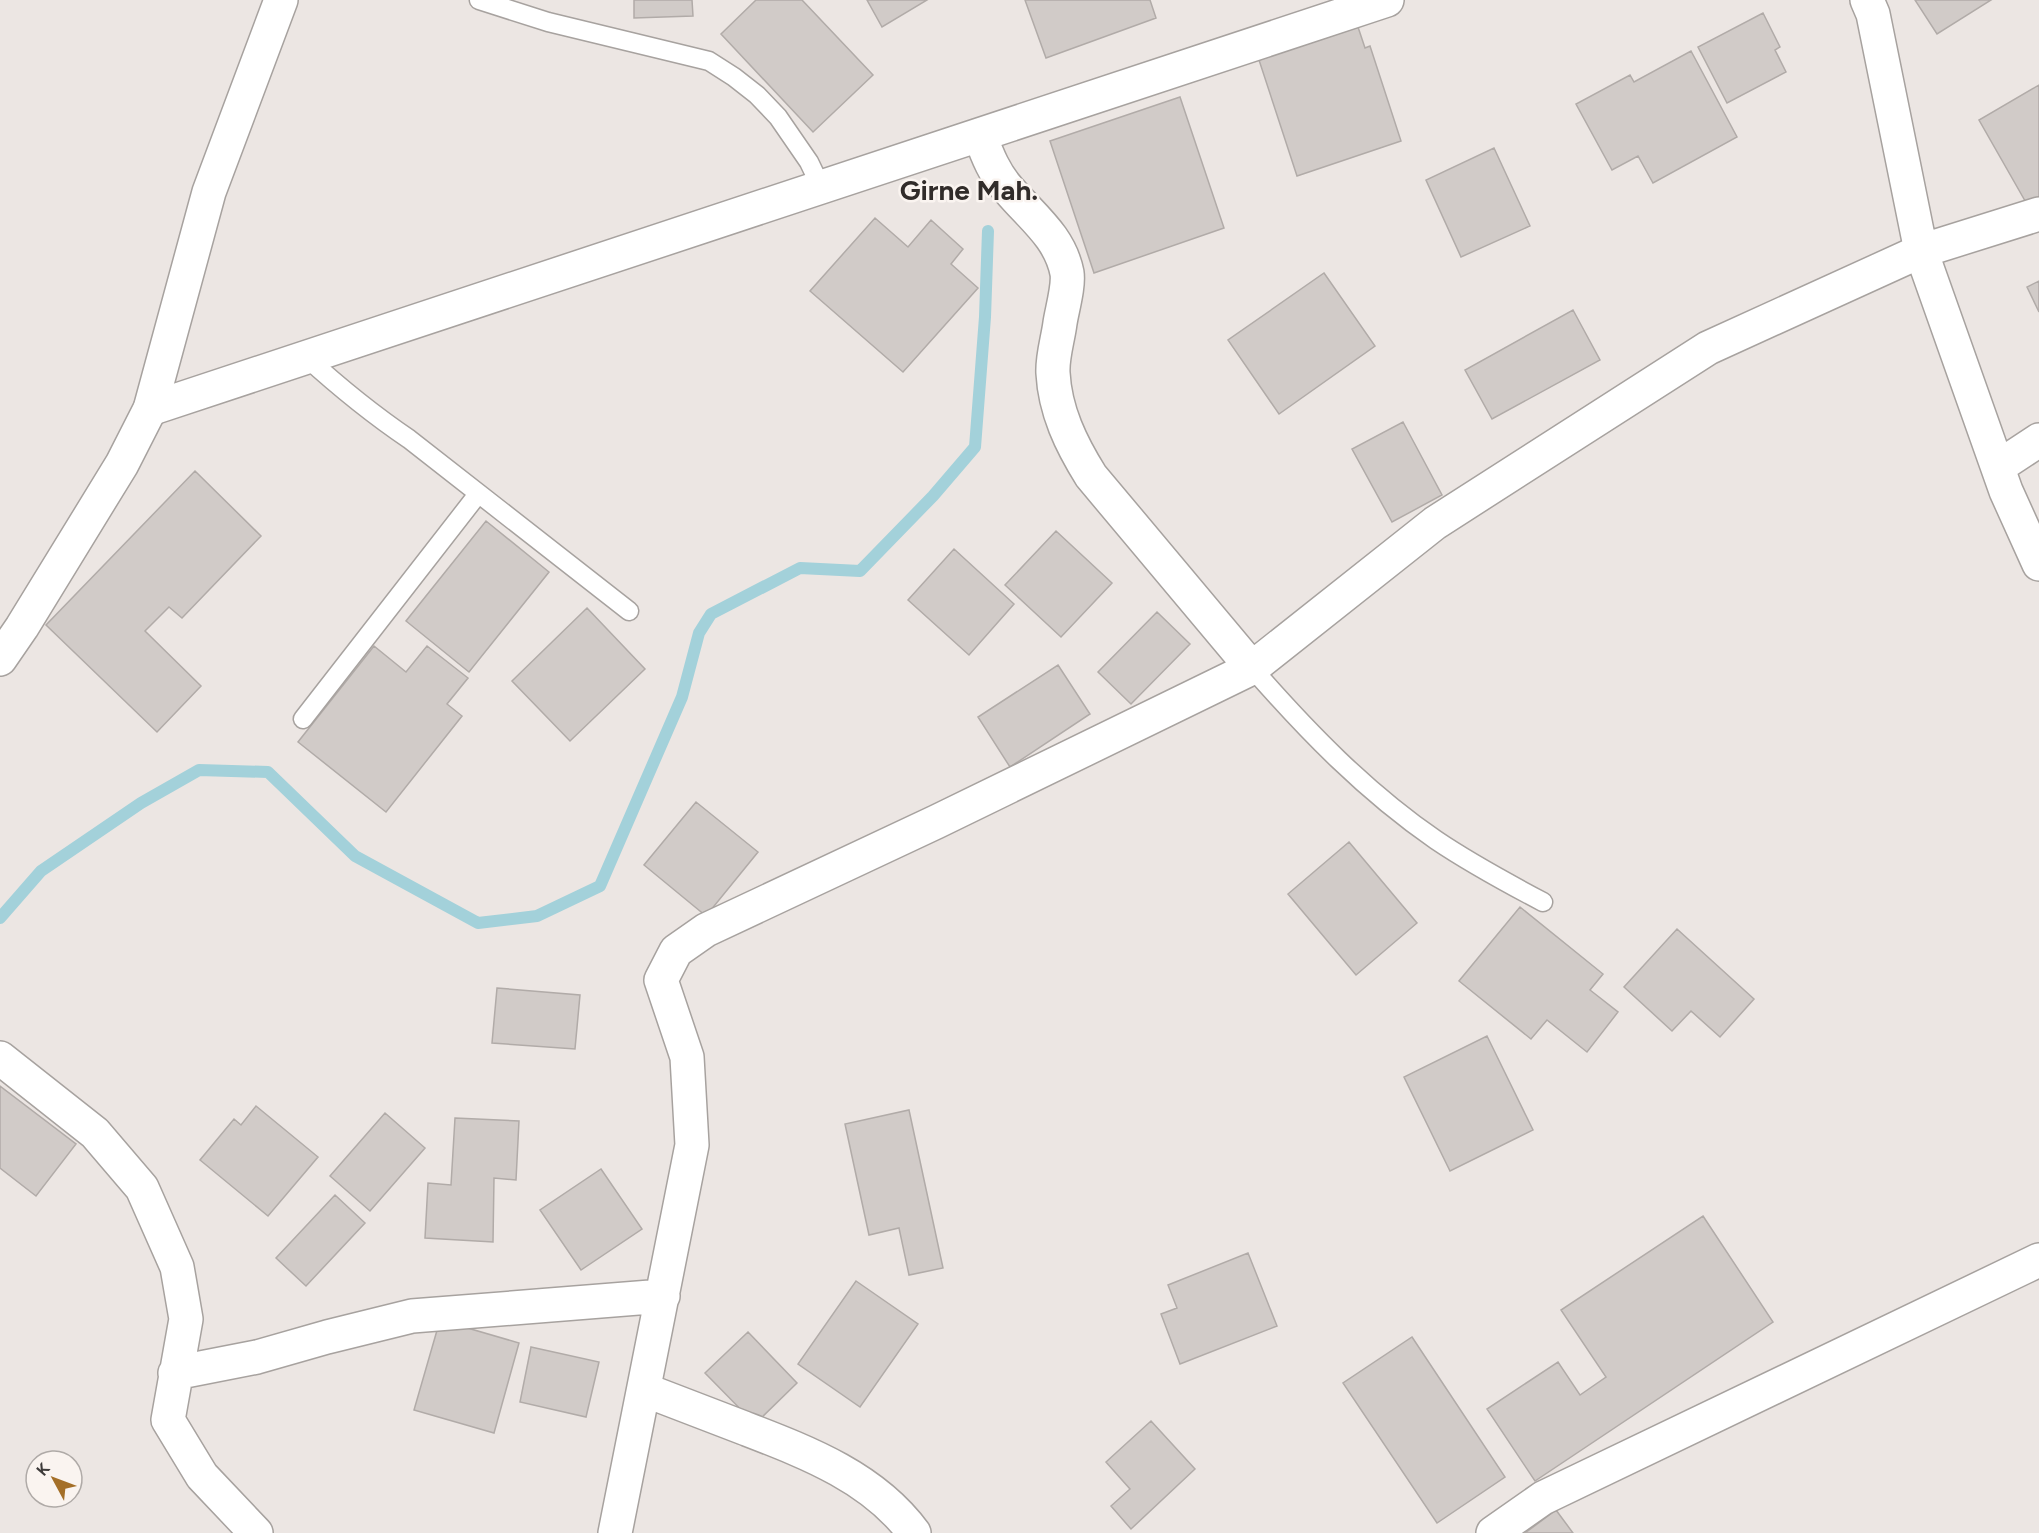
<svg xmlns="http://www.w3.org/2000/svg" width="2039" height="1533" font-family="Figtree,sans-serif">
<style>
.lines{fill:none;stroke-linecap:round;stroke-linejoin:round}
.stream{stroke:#a3d1da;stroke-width:12}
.building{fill:#d1cbc8;stroke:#b1aba8;stroke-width:1.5}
.lane-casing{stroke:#a7a29f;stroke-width:21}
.street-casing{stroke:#a7a29f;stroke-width:36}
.secondary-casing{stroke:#a7a29f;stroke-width:36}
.lane{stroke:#fff;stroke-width:18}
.street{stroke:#fff;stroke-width:33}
.secondary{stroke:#fff;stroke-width:33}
.labels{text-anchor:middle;stroke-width:5;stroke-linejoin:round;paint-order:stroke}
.district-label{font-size:28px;font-weight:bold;fill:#312c2a;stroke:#faf4f0}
</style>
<rect width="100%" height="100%" fill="#ece6e3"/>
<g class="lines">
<path class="stream" d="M0,918L41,871L141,803L199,770L268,772L355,856L478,923L537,916L600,886L682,697L699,633L711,614L800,568L860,571L933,496L975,447L985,317L988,231"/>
</g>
<path class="building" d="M634,0H692L693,16L634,18Z
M756,0H802L873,75L813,132L721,34Z
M867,0H927L882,27Z
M1025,0H1150L1156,18L1046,58Z
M1915,0H1991L1937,34Z
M1763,13L1780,47L1775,50L1786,72L1727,103L1698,47Z
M1358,27L1365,48L1370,46L1401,141L1297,176L1259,60Z
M1691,51L1737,137L1653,183L1638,156L1612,170L1576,104L1630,75L1634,82Z
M2039,85V199L2028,206L1979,120Z
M1180,97L1224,228L1094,273L1050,141Z
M1494,148L1530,226L1461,257L1426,180Z
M875,218L908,247L931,220L963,249L951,264L978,288L903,372L810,291Z
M1324,273L1375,346L1279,414L1228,340Z
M2039,281V312L2027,287Z
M1573,310L1600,360L1492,419L1465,370Z
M1403,422L1442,495L1392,522L1352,449Z
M195,471L261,536L182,618L169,607L145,631L201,686L157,732L46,625Z
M486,521L549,572L469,672L406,621Z
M1056,531L1112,583L1061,637L1005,585Z
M954,549L1014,604L969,655L908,600Z
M587,608L645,669L570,741L512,681Z
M1157,612L1190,644L1131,704L1098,672Z
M374,646L406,672L427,646L468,678L447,704L462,716L386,812L298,742Z
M1058,665L1090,714L1010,767L978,717Z
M696,802L758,852L706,916L644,865Z
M1349,842L1417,923L1356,975L1288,894Z
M1520,907L1603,974L1590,990L1618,1012L1587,1052L1547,1020L1531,1039L1459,981Z
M1677,929L1754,999L1720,1037L1691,1011L1672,1031L1624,987Z
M497,988L580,995L575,1049L492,1043Z
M1487,1036L1533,1130L1450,1171L1404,1077Z
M0,1086L76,1144L36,1196L0,1168Z
M256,1106L318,1157L268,1216L200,1160L234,1119L241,1125Z
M909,1110L943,1268L909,1275L899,1228L869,1235L845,1124Z
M385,1113L425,1148L370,1211L330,1176Z
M455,1118L519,1121L516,1180L494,1178L493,1242L425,1238L428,1183L451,1185Z
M601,1169L642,1229L581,1270L540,1210Z
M335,1195L365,1223L306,1286L276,1258Z
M1703,1216L1773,1322L1535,1481L1487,1409L1558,1362L1580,1395L1606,1377L1561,1310Z
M1248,1253L1277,1326L1180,1364L1161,1314L1177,1308L1168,1285Z
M856,1281L918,1324L860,1407L798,1364Z
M440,1320L519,1343L494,1433L414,1410Z
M748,1332L797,1383L755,1424L705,1373Z
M1412,1337L1505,1477L1437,1523L1343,1383Z
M531,1347L599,1362L586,1417L520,1402Z
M1151,1421L1195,1469L1131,1529L1111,1506L1130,1489L1106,1462Z
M1556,1510L1573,1533H1525Z"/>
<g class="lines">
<defs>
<path id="lane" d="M479,0L548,22L709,61L734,77L757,95L778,117L809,162L821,187
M306,357C339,387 372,414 409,439L629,611
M1252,668C1307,731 1366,792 1436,840C1470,863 1507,883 1543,902
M303,719L478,494"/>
<path id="street" d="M1867,0L1873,14L1921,251L2006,491L2039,564
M980,135C987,155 995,175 1010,191C1032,217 1060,237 1067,273C1069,286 1062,310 1060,323C1058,339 1052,357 1053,373C1055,411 1071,444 1091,476L1252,668
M150,409L1387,0
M1998,467L2039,440
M0,1058L95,1133L142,1188L177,1267L186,1319L168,1420L202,1476L256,1533
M175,1373L257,1357L327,1337L412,1316L663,1296
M645,1390C678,1403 711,1415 744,1428C806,1452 873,1477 914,1533
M615,1533L692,1145L687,1057L661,980L676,951L706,930L936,822L1252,668L1435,523L1708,348L1921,251L2039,214
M1493,1533L1543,1498L2039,1260"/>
<path id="secondary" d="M0,659L22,627L122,464L150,409L209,192L281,0"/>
</defs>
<use href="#lane" class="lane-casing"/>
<use href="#street" class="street-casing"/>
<use href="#secondary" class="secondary-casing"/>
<use href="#lane" class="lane"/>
<use href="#street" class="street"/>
<use href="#secondary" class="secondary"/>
</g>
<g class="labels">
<g class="district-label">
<text x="969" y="200">Girne Mah.</text>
</g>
</g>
<g transform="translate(54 1479) rotate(311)"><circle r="28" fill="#faf4f0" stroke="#afaaa7" stroke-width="1.5"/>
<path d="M0-4.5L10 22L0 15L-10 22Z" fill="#a46f28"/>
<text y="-9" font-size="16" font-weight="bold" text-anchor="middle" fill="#3e3b3a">K</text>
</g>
</svg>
